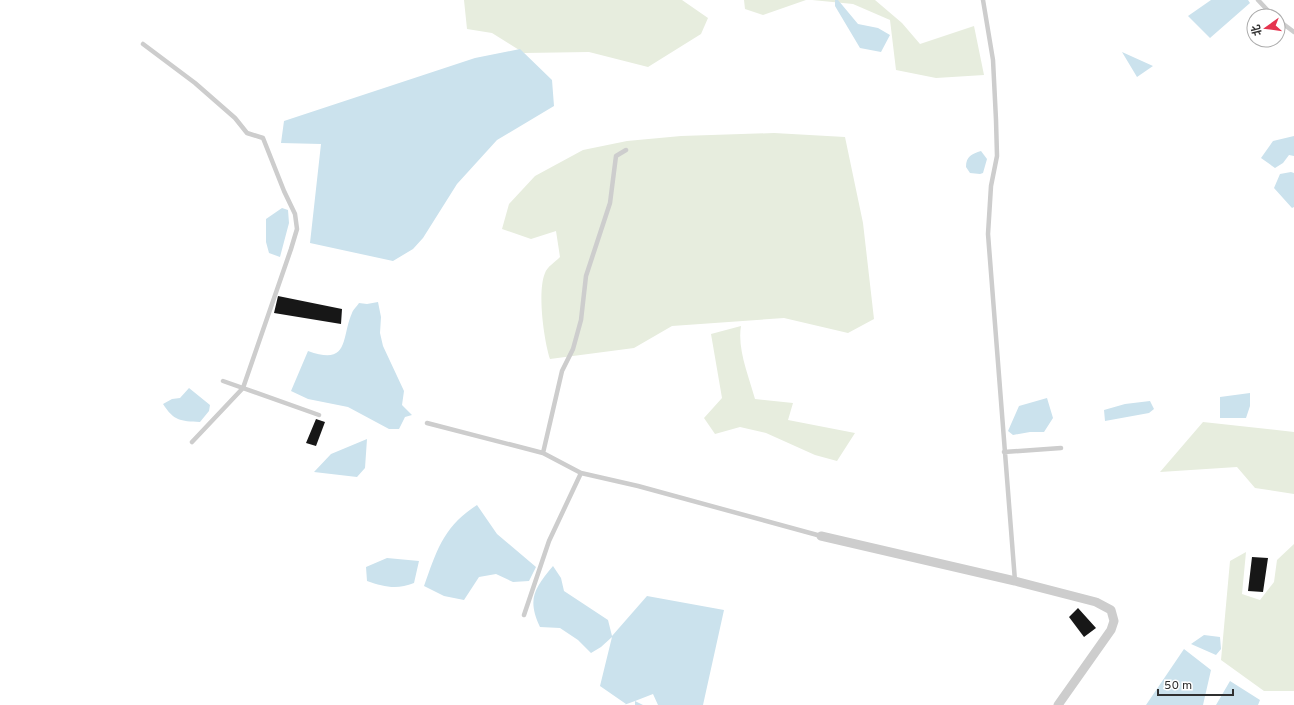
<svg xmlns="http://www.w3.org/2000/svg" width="1294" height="705" font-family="Overpass,'Noto Sans SC',sans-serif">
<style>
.green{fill:#e7edde}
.water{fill:#cbe2ed}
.building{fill:#171717}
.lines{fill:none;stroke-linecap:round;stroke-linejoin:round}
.service{stroke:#cdcdcd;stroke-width:4.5}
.minor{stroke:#cdcdcd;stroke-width:9}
</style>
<rect width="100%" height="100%" fill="#fff"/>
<path class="green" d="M464,0H682L708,18L701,34L648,67L589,52L524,53L492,33L467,29Z
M744,0H806L763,15L745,9Z
M812,0H875L902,23L920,44L974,26L984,75L936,78L896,70L890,20L853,4Z
M774,133L845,137L863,223L874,319L848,333L784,318L672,326L634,348L550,359C544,340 537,292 545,273C547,267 555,262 560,257L556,231L531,239L502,229L509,204L535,176L583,150L627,141L681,136Z
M741,326C737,349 749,377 755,399L793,403L788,420L855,433L837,461L815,455L766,433L740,427L715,434L704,418L722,398L711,334Z
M1203,422L1294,432V494L1255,488L1237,467L1160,472Z
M1294,544V691H1264L1221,660L1230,561L1246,552L1242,594L1260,600L1274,582L1277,560Z"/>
<path class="water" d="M835,0H838L858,24L878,28L890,35L881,52L860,48L835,6Z
M1211,0H1248L1250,3L1210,38L1188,16Z
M520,49L552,80L554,106L497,140L457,184L423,238L413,249L393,261L310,243L321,144L281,143L284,121L475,58Z
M1122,52L1153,66L1137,77Z
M1294,136V156L1289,155L1283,163L1275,168L1261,158L1273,141Z
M981,151L987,159L983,173L980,174L970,173L966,167C966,156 972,154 981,151Z
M1291,172L1294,173V207L1292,208L1274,188L1280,174Z
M282,208L288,210L289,223L280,257L269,253L266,242V219Z
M378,302L381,317L380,333L383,346L404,391L402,405L412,415L405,417L399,429H389L348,407L308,399L291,391L308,351C350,366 341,338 352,313C353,310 357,306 359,303L367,304Z
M189,388L210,405L209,411L200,422C180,421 174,421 163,404L172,399L180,398Z
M1250,393V406L1246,418H1220V397Z
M1047,398L1053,418L1044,432H1030L1013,435L1008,431L1019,406Z
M1150,401L1154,409L1149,413L1105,421L1104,410L1125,404Z
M367,439L365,468L357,477L314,472L331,454Z
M477,505L497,534L536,567L529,581L513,582L496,574L479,577L464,600L444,596L424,586C437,550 443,527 477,505Z
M387,558L419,561L414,583C397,590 384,587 367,581L366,567Z
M553,566L561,578L564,591L608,620L612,636L647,596L724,610L703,705H658L653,694L635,701L643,705H635V701L624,705L626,704L600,686L612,637L601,647L591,653L578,640L560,628L540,627C527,599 534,589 553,566Z
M1204,635L1220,637L1221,649L1216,655L1191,644Z
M1184,649L1211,670L1203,705H1146Z
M1230,681L1260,700L1258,705H1216Z"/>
<path class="building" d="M278,296L342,309L341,324L274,313Z
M316,419L325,422L316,446L306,443Z
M1252,557L1268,558L1263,592L1248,591Z
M1078,608L1096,628L1084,637L1069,617Z"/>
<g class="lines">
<path class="service" d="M983,0L993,60L996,120L997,156L991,186L988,234L1015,581
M1258,0L1273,16
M1278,20L1294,32
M143,44L195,83L235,118L247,133L263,138L284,191L295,214L297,229L291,249L243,388L192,442
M223,381L319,415
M427,423L543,453L581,473L638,486L821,536
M1004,452L1061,448
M543,453L562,371L573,349L581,320L586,276L610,203L616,156L626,150
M524,615L549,541L581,473"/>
<path class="minor" d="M821,536L1015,581L1096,602L1111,610L1114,621L1111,630L1058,705"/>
</g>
<g transform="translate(1266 28) rotate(256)"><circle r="19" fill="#ffffff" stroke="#acacac"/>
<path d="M0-3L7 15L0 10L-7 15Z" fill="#e5344f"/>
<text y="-6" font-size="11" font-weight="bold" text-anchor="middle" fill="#303030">北</text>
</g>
<path d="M1158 689v6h75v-6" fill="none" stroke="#303030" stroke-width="2"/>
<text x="1164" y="689" font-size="12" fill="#303030" stroke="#ffffff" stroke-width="3" paint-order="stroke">50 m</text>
</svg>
